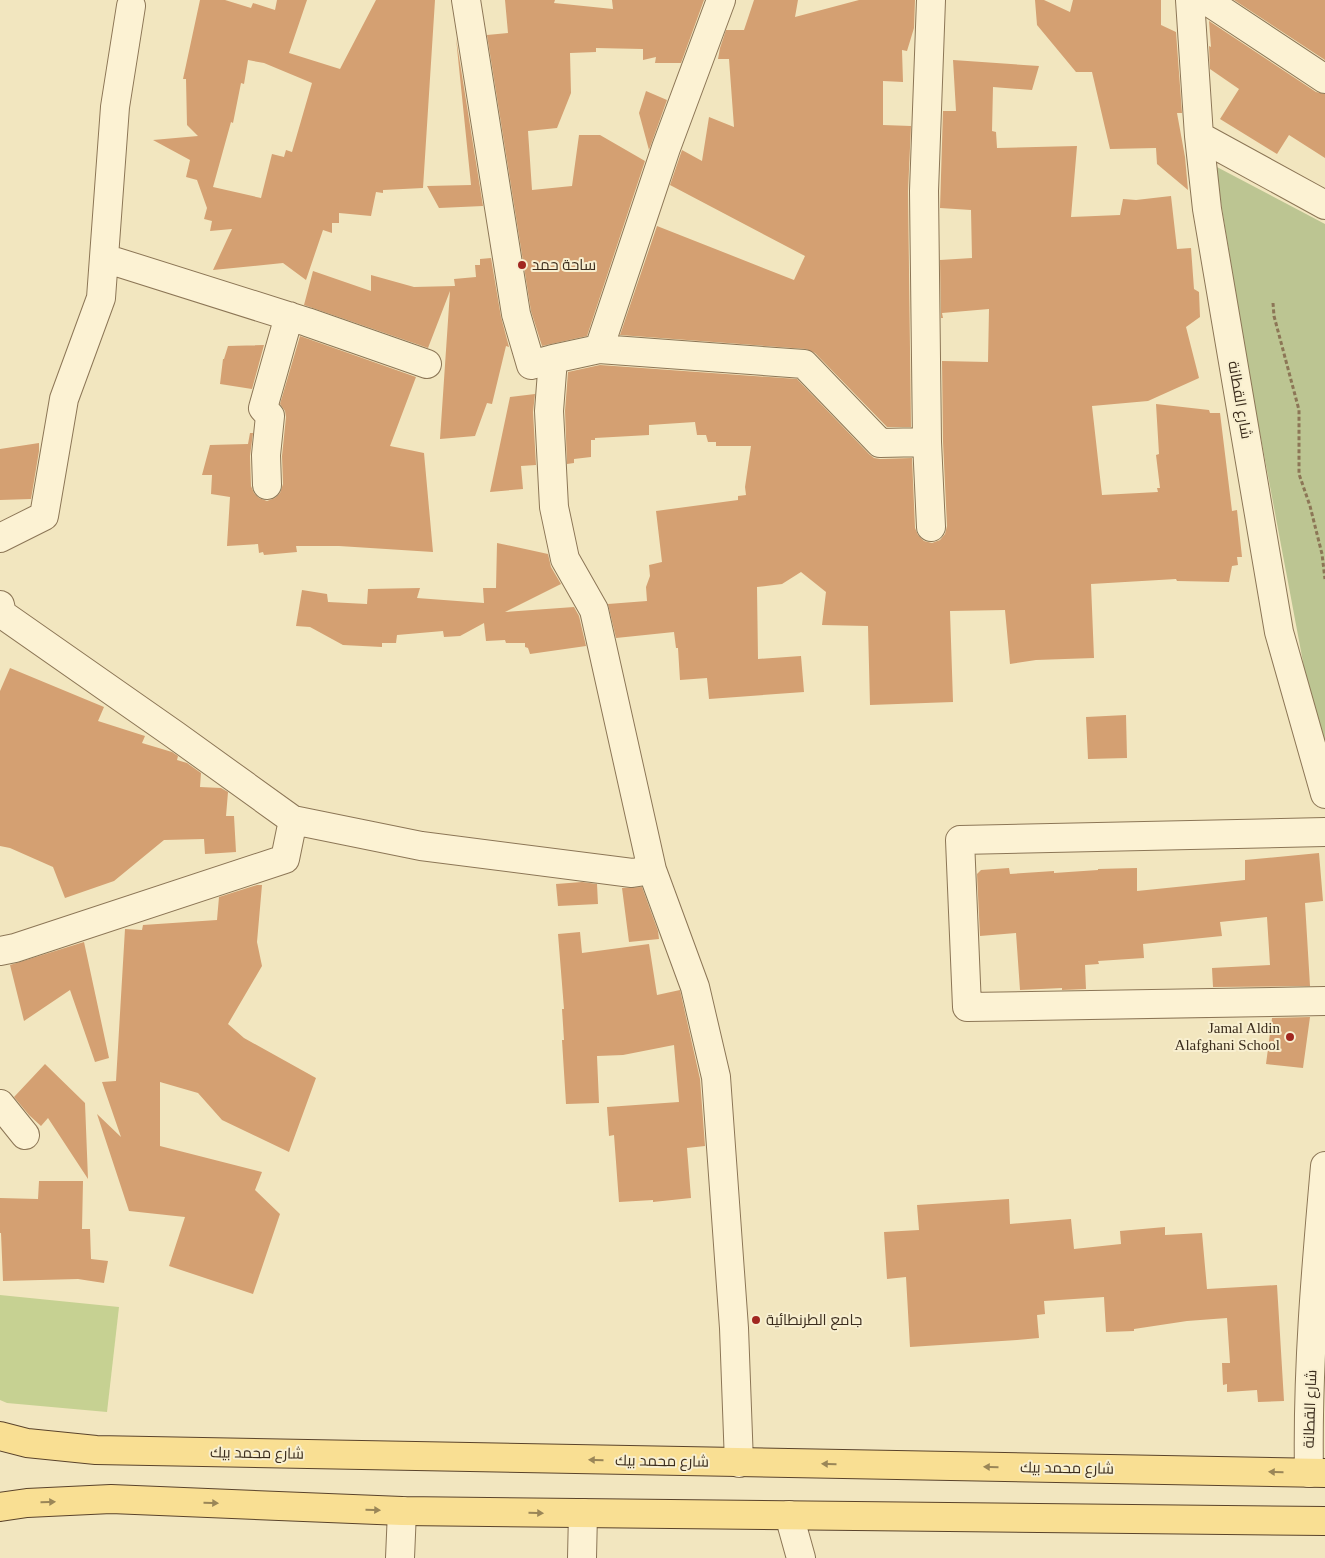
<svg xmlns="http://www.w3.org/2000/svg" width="1325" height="1558" font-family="'Times New Roman',Cairo,serif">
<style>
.green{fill:#c6d192}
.cemetery{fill:#bcc592}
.building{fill:#d4a072;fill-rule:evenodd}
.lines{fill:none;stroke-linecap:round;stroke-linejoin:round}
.minor-casing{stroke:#8c7656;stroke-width:30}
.primary-casing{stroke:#5a432b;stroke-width:30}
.path{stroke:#8c7656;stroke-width:3;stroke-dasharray:4 2.5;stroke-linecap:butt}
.minor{stroke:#fcf2d3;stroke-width:28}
.primary{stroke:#f9df93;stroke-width:28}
.oneway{fill:#9a8658}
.poi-dot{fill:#a12720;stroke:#f8efd0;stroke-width:2}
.labels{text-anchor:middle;stroke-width:4;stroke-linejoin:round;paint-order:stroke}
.poi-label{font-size:15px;fill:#3b2c1c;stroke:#f8efd0;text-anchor:start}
.street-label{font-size:15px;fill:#3b2c1c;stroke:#f8efd0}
</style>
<rect width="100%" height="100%" fill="#f2e6bf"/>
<path class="green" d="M0,1295L119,1307L107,1412L7,1403L0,1400Z"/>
<path class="cemetery" d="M1215,166L1325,224V763H1322L1250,380Z"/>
<path class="building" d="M200,0H225L251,8L253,3L275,10L277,0H307L289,53L340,69L376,0H435L423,188L383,190V193L376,192L371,216L339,213V223H332V233L323,230L306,280L283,263L213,270L232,229L210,231L212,221L204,219L207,208L197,180L186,177L190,160L153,140L198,136L187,125L186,79H183ZM248,60L264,63L312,83L292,152L286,150L284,157L272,154L261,198L213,187L231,122L233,123L241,83L244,84Z
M505,0H555L554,3L613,9L612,0H704L681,63H655L656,57L643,60V49L596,48V52L570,53L571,93L557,128L528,131L532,190L572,186L579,135H600L645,161L587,336L542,346L531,311L487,35L508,33Z
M754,0H798L795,17L859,0H915L914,28L907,51L902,50L903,82L883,81V125L911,126L908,191L911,427H887L815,353L806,349L620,335L657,226L794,280L805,256L670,185L682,150L702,161L709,117L734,127L729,59H718L720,48L726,30H744Z
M1035,0H1044L1070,12L1073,0H1161V25L1176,32L1182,113H1177L1185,157L1188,190L1157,164L1156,148L1110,149L1092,72H1076L1037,25Z
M1234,0H1325V60Z
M1209,21L1316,92L1325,94V158L1289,135L1277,154L1220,119L1239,89L1210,69L1209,46L1211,47Z
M456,38L483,206L439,208L427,186L471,185Z
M953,60L1039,66L1032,90L993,87L992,131L996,132L997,148L1077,146L1071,217L1120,215L1123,199L1136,200L1171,196L1177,249L1191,248L1194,289L1199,292L1200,317L1186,327L1199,378L1148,401L1092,406L1102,495L1158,492L1157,488H1160L1156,455L1159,454L1156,404L1209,410L1210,413H1220L1232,511L1237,510L1242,557H1237L1238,565L1232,566L1229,582L1177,581L1176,579L1091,584L1094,658L1036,660L1010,664L1005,610L950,611L953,702L870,705L868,626L822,625L826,592L801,572L782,584L757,587L758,659L801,656L804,692L709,699L707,678L680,680L678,648H676L674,632L616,638L608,604L647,601L646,587L650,576L649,565L662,562L656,511L738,500V496L746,495L745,487L751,446H716V442H708L706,435H697L695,422L649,425V435L595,438V440H591V457L574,459V463L567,464L565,411L568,372L600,365L797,379L869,454L874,458L880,459L912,458L915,528L918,535L924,541L932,543L940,540L945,534L947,526L943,442L942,361L988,362L989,309L942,313L943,318H941L940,260L972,258L971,210L940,208L943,111H956Z
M646,91L667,100L649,150L639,113Z
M491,258L501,317L509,347L506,346L492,404L487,403L475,436L440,439L450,291L428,348L304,305L313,271L371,291V275L414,287L455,286L454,279L476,277L475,265H480V259Z
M300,336L416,377L390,446L424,453L433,552L339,546H296L297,552L264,555L263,552L259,553L258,544L227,546L230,497L211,494L212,475H202L210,445L248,444L250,433H253L250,456L251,486L254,493L259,498L267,501L275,498L280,493L283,484L282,456L286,417L285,411L280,404Z
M264,345L252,389L220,384L223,359H224L228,346Z
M535,394L533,412L536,465L521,466L523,489L490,492L510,397Z
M39,443V451L31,499L0,500V449Z
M497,543L548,554L551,567L561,584L505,612L574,607L579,616L586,646L530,654L528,648L525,647V643H506L505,640L486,641L484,623L460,636L444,637L443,631L397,635L396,643H382V647L343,645L310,627L296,626L302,590L327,594L328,602L367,604L368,589L420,588L417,598L484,603L483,588H496Z
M10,668L104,707L98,721L145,736L142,743L172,752L178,756L177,760L187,763L201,773L200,787L221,788L228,792L226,816H234L236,852L205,854L204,839L164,840L114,881L65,898L53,867L10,848L0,846V691Z
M1126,715L1127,758L1088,759L1086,717Z
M1319,853L1323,901L1305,903L1310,986L1213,987L1212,968L1270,965L1267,917L1220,922L1222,936L1143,944L1144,958L1098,961L1099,964L1085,965L1086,989L1062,990V988L1020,990L1016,933L980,936L977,874L981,870L1009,868L1010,874L1054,871V873L1098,870V869L1137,868V891L1245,880V860Z
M582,882L597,884L598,904L558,906L556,884Z
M257,885H262L257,942L262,966L228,1024L244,1038L316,1078L289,1152L222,1120L198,1093L160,1082V1146L262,1172L255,1190L280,1214L253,1294L169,1266L185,1217L129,1211L97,1114L121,1137L102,1082L116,1081L125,929L142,930L143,925L217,920L219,897Z
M642,887L658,931L659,939L629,942L622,888Z
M580,932L582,953L649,944L657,995L680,990L700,1079L705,1146L687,1148L691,1198L653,1202V1200L619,1202L614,1135L609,1136L607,1107L679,1102L674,1045L623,1055L597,1056L599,1103L566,1104L562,1040H564L562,1009H564L558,934Z
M84,942L109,1058L95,1062L70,990L24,1021L10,965Z
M1310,1017L1303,1068L1266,1064L1272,1018Z
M45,1064L85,1103L88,1179L48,1118L41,1126L29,1115L14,1097Z
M39,1181H83L82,1229H90L91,1259L108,1261L104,1283L78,1279L3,1281L1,1233H0V1198L38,1199Z
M1009,1199L1010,1224L1071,1219L1074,1249L1121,1244L1120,1231L1165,1227V1235L1202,1233L1207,1289L1277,1285L1284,1401L1258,1402L1257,1390L1227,1392V1384L1223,1385L1222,1363H1230L1227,1318L1187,1321L1134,1329V1331L1106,1332L1104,1297L1044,1301L1045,1314L1037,1315L1039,1338L1017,1340L910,1347L906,1277L887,1279L884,1232L919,1230L917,1205Z"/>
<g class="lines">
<defs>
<path id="minor" d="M466,0L516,314L531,365L553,359L549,411L554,507L565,559L594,610L652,870L695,987L716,1077L734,1328L739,1463
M1190,0L1199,136L1207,209L1279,632L1325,794
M1206,0L1325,79
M1199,136L1325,205
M104,258L307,322L427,364
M599,349L666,148L721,0
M553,359L599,349L804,364L880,443L927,442
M267,485L266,455L270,416L263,408L289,316
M931,527L927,442L924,191L931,0
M0,538L44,516L64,399L101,298L115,107L131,6
M0,605L2,614L175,735L293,820L421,846L632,873L652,870
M1325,832L960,840L967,1007L1325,1001
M0,951L15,948L285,859L293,820
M0,1104L25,1135
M1309,1473C1307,1370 1316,1267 1325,1166
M789,1515L801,1558
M400,1558L402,1511
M582,1558L583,1513"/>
<path id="primary" d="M0,1436L27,1443L96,1450L1325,1473
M0,1507L27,1503L111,1499L402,1511L1325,1521"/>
</defs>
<use href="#minor" class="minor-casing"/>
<use href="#primary" class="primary-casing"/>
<path class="path" d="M1273,303L1274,316L1299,410V474L1310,506L1322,554L1325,579"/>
<use href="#minor" class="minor"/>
<use href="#primary" class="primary"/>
</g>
<defs><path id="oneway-solid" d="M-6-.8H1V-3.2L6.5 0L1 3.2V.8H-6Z" transform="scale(1.25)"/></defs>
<g class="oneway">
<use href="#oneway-solid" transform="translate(596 1460) rotate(-179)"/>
<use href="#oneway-solid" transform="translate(829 1464) rotate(-179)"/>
<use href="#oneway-solid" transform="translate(991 1467) rotate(-179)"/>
<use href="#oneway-solid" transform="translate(1276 1472) rotate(-179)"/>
<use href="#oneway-solid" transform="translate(48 1502) rotate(-2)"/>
<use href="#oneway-solid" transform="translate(211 1503) rotate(2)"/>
<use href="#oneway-solid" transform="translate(373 1510) rotate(2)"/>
<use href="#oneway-solid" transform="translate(536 1513) rotate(1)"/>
</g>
<g class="poi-dot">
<circle cx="522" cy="265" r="5"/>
<circle cx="1290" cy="1037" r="5"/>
<circle cx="756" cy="1320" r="5"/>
</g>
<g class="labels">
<g class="poi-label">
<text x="532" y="270">ساحة حمد</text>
<text x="1280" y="1033" text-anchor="end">Jamal Aldin<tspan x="1280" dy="17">Alafghani School</tspan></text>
<text x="766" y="1325">جامع الطرنطائية</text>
</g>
<g class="street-label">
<text transform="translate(1240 400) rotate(80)" y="5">شارع القطانة</text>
<text transform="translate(1310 1409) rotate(-88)" y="5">شارع القطانة</text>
<text transform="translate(257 1453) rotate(1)" y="5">شارع محمد بيك</text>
<text transform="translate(662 1461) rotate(1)" y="5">شارع محمد بيك</text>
<text transform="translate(1067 1468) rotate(1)" y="5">شارع محمد بيك</text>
</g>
</g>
</svg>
